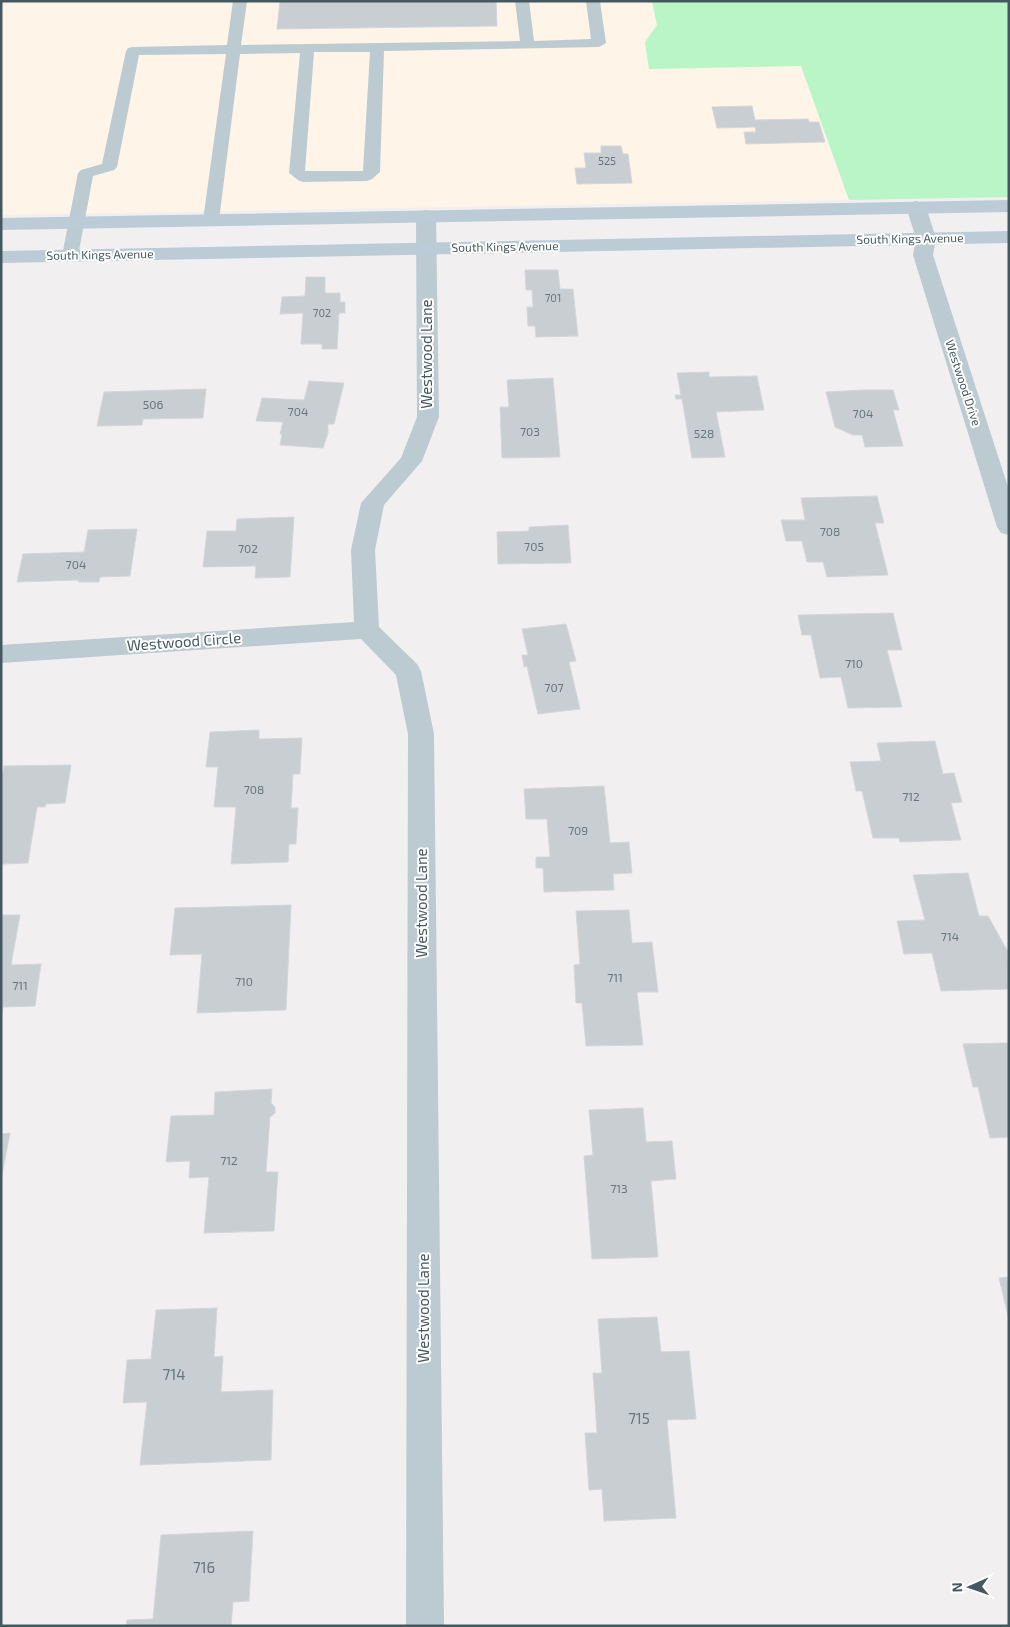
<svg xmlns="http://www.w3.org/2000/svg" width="1010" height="1627" font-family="'Exo 2',sans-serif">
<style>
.commercial{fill:#fef4e8}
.green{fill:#b9f5c6}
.building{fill:#c9ced3;stroke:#d3d7dc}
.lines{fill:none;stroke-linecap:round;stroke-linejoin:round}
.lane{fill:#bccad1;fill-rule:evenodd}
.street{fill:#bccad1;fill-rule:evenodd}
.secondary{fill:#bbccd6;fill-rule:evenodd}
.labels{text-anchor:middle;stroke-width:4;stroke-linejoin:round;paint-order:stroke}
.far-number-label{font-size:11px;fill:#66767d}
.far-street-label{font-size:12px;fill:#455860;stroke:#fff}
.number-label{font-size:12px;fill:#66767d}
.street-label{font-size:15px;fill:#455860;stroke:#fff}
.near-number-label{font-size:15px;fill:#66767d}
</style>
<rect width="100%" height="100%" fill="#f2eff0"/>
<path class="commercial" d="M1,1H652L657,25L645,42L649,69L801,66L849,200L1,215Z"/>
<path class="green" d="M652,1H1009V197L849,200L801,66L649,69L645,42L657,25Z"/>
<path class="building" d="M280,1H496L497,26L277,29Z
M752,106L755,120L808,119L809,122H819L825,142L746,144L744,132H756L755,127L717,128L712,107Z
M601,146H621L623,154H628L632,183L577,184L575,168H586L584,153H601Z
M525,270H558L560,289H573L578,336L536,337L535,326H528L527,307H533L532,290H526Z
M306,277H325V293H340V302H345V313H339L337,349H322V344H301L303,313L280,314L282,297L305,296Z
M709,372V377L757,376L764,410L716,412L725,457L692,458L682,399H676L675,395H681L677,373Z
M553,378L560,457L502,458L500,407H509L507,380Z
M309,381L344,383L334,424H328V433L323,448L280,445L282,434H280L283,422L256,421L262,398L304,400Z
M206,389L203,418L143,419L142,425L97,426L104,392Z
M863,390H893L899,410H893L903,446L865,447L862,435H853L835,427L826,392Z
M877,496L884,523H875L888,575L827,577L823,562H807L802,541H786L781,520H805L801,498Z
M294,517L290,577L255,578L256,566L203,567L207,531H236L237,519Z
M568,525L571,563L498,564L497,532L529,531V527Z
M137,529L130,576L100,577L99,582H78L79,580L17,582L23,554L84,552L88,530Z
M893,613L902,650H887L902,707L848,708L841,677L820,678L811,635H802L798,615Z
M566,624L576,661L569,662L580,709L538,714L527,666L524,667L522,655H528L522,629Z
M259,730V739L302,738L300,774H293L291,808H298L296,844H289L288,862L231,864L236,807H214L218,767H206L210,732Z
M935,741L943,774L954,773L962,802L951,803L961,840L900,842L899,838H873L862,791H856L850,762L881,761L877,743Z
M71,765L65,803L46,804L45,807H37L28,863L1,864V782L4,766Z
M604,786L610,843L629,842L632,873L613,874L614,890L544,892L543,868H536V857H550L547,819H526L524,789Z
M968,873L979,916H988L1008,952L1009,989L941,991L932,953L904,954L897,921L925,920L913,875Z
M291,905L286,1010L197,1013L202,954L170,955L175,908Z
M629,910L632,943L652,942L658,992H637L643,1045L586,1046L582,1003H576L574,965L580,964L576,911Z
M1,915H20L11,965L41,964L35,1006L3,1007L1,1019Z
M1002,1043H1009V1137L990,1138L978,1087H973L963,1044Z
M272,1089L271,1103L275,1107V1113L270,1117L266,1172H278L274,1231L204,1233L209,1177L189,1178L190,1161L166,1162L171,1116L214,1115L215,1092Z
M643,1108L646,1142L672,1141L676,1179L651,1181L658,1257L592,1259L584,1156L593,1155L589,1110Z
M10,1133L1,1180V1134Z
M1009,1277V1320L999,1278Z
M217,1308L214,1357L223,1356L221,1392L273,1390L271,1460L140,1465L147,1402L123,1403L127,1360L151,1359L156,1310Z
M657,1317L661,1352L689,1351L696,1419L667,1420L676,1518L604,1521L602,1489L589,1490L585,1433H597L593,1373H602L598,1319Z
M253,1531L249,1601L233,1602L231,1626H126L127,1620L153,1619L161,1535Z"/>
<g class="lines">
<path class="lane" d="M233,1H247L241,45L520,41L515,1H529L534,41L591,39L586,1H600L606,43L599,47L384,51L380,172L372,179L367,181L303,182L298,180L289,173L300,53L240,54L219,220L217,223H205L203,220L226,54L139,55L117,167L114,170L93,176L78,256L76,259H64L62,256L78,173L81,170L102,164L126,51L128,48L133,47L227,45ZM314,52H370L363,171H305Z"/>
<path class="street" d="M916,201L923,203L926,207L936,238L933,255L1009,490V535L1001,533L997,527L913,255L916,238L906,207L909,203Z
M426,210L433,212L436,216L439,417L422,461L384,505L375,550L379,627L417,664L421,671L434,734L444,1626H406L408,734L396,675L361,639L1,663V645L354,622L351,550L361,503L401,458L417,417L416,216L419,212Z"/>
<path class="secondary" d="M1009,200V212L1,230V218Z
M1009,231V243L1,263V251Z"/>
</g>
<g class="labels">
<g class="far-number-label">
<text x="607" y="165">525</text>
<text x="553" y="302">701</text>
<text x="322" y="317">702</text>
</g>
<g class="far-street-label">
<text transform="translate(910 239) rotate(-1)" y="4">South Kings Avenue</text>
<text transform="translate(505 247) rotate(-1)" y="4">South Kings Avenue</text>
<text transform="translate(100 255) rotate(-1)" y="4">South Kings Avenue</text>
<text transform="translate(963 383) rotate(72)" y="4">Westwood Drive</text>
</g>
<g class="number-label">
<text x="153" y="409">506</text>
<text x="298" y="416">704</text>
<text x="863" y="418">704</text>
<text x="530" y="436">703</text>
<text x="704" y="438">528</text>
<text x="830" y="536">708</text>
<text x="534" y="551">705</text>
<text x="248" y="553">702</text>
<text x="76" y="569">704</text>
<text x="854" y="668">710</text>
<text x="554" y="692">707</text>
<text x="254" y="794">708</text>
<text x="911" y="801">712</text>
<text x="578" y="835">709</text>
<text x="950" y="941">714</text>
<text x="615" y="982">711</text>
<text x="244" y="986">710</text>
<text x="20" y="990">711</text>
<text x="229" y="1165">712</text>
<text x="619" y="1193">713</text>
</g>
<g class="street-label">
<text transform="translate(427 354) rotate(-90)" y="5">Westwood Lane</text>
<text transform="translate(184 642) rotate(-4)" y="5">Westwood Circle</text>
<text transform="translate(422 903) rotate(-90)" y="5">Westwood Lane</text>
<text transform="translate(424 1308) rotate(-90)" y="5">Westwood Lane</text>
</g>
<g class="near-number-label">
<text x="174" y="1380">714</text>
<text x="639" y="1424">715</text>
<text x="204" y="1573">716</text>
</g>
</g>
<rect width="1010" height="1627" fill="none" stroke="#455860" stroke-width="5"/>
<g transform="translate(970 1587) rotate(268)" stroke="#ffffff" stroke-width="4" paint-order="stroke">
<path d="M0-4L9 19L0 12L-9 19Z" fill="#455860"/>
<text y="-8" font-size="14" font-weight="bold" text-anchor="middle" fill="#455860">N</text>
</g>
</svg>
